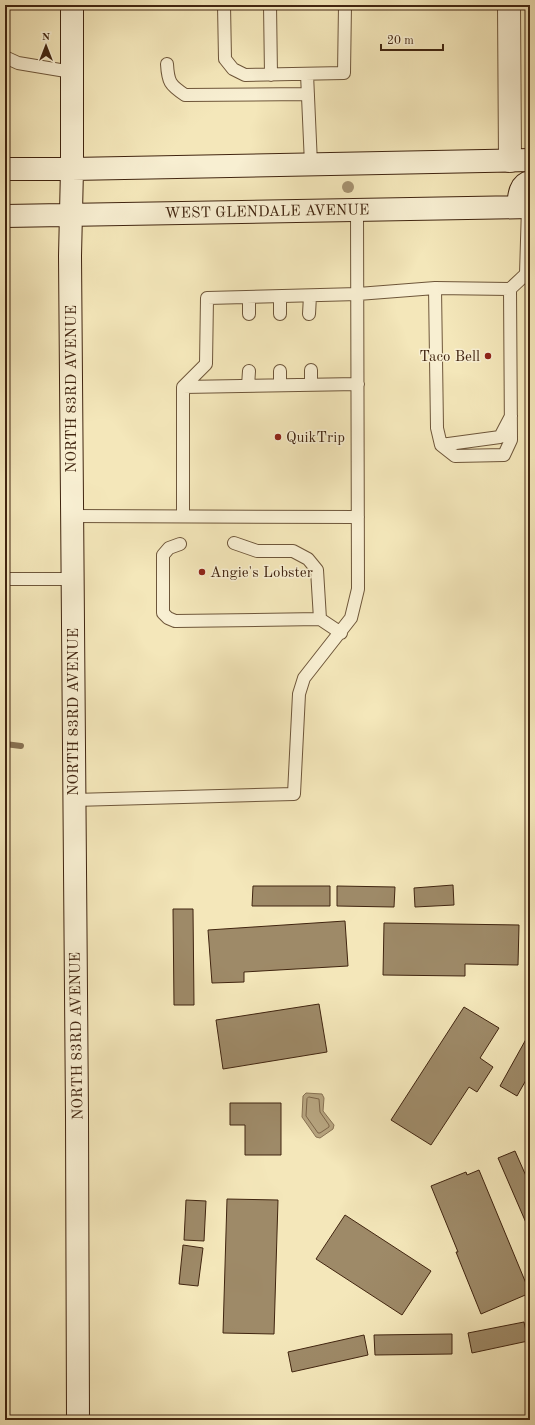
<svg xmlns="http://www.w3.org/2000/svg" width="535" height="1425" font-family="'Old Standard TT',serif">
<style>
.water{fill:#b7a580;stroke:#887253}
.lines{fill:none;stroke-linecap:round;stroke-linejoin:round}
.shore{stroke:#7c6548;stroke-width:1}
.stream{stroke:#887253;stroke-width:6}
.building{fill:#9e8a68;stroke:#412510}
.service-casing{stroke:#6e563a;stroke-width:14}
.minor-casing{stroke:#6e563a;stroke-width:24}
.secondary-casing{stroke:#412510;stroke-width:24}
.service{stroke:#f8efd2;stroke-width:12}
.minor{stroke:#f8efd2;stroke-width:22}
.secondary{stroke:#f8efd2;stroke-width:22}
.tree{fill:#a69270}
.poi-dot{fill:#8f2418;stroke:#f8efd2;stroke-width:1.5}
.labels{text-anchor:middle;stroke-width:3;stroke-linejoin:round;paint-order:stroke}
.street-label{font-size:15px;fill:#412510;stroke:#f8efd2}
.poi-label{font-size:15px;fill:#412510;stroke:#f8efd2;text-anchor:start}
</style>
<rect width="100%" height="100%" fill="#f4e7ba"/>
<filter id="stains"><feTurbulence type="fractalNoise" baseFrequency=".005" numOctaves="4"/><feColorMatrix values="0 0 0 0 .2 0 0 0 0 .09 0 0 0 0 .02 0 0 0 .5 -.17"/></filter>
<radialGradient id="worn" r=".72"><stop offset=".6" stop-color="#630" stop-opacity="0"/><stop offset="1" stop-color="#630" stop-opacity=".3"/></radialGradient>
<path class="water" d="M306,1093L322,1094L324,1098L323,1111L334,1125L333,1129L320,1138L316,1137L302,1117L303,1096Z"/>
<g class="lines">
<path class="shore" d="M309,1097L319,1099L320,1112L329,1125V1127L320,1133H318L306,1116L307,1099Z"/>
<path class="stream" d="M5,744L21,746"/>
</g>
<path class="building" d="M453,885L454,905L415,907L414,888Z
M253,886H330V906H252Z
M337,886L395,887L394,907L337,906Z
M173,909H193L194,1005H174Z
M345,921L348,966L244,972V982L212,983L208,930Z
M384,923L519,925L518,965L465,964V976L383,975Z
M319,1004L327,1052L223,1069L216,1020Z
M464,1007L499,1028L480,1058L493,1067L477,1092L469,1087L431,1145L391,1120Z
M530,1032V1073L517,1096L500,1086Z
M230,1103H281V1155H245V1125H230Z
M515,1151L530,1185V1232L498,1158Z
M479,1170L530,1293L481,1314L456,1252H458L431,1186L466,1172L467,1175Z
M227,1199L278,1200L274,1334L223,1333Z
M186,1200L206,1201L204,1241L184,1240Z
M345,1215L431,1271L402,1315L316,1259Z
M183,1245L203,1248L198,1286L179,1284Z
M524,1322L528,1341L472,1353L468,1333Z
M452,1334V1354L375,1355L374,1335Z
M364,1335L368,1355L292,1372L288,1352Z"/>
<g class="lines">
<defs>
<path id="service" d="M224,5L225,59L233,69L245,75L344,73L345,5
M270,5L271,75
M5,57L18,63L72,72
M167,64C168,82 170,85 185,95L308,94
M307,74L311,164
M435,288L437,428L441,445L455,456L504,455L511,440L510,289
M249,314V298
M280,314V297
M309,314L310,296
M311,370V385
M280,385V371
M248,386L249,371
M183,387L206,364L207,298L358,294L435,288L510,289L526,274L528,207
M441,445L500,437L511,416
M72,516L358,517
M183,516V387L358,384
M234,543L257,551H293L308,559L317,570L320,619
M180,544L169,548L163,555V613L168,618L175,621L320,619L341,633
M5,579H72
M74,800L294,794L299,694L304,678L351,618L358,589L357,210"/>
<path id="minor" d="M509,5L510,161"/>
<path id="secondary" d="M72,5V169L70,256L77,1115L78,1420
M5,169H72L530,160
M518,207C519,198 519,184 530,182
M5,216L530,207"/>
</defs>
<use href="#service" class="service-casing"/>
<use href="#minor" class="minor-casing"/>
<use href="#secondary" class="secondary-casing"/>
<use href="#service" class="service"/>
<use href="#minor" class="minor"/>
<use href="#secondary" class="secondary"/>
</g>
<circle class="tree" cx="348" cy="187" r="6"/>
<g class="poi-dot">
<circle cx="488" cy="356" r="4"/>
<circle cx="278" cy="437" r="4"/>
<circle cx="202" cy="572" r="4"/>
</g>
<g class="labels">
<g class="street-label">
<text transform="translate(267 211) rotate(-1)" y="5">WEST GLENDALE AVENUE</text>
<text transform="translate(71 389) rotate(-90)" y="5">NORTH 83RD AVENUE</text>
<text transform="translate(73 712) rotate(-90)" y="5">NORTH 83RD AVENUE</text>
<text transform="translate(76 1036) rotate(-91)" y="5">NORTH 83RD AVENUE</text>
</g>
<g class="poi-label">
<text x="480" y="361" text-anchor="end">Taco Bell</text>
<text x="286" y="442">QuikTrip</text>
<text x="210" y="577">Angie's Lobster</text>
</g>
</g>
<rect width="535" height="1425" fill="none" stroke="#f4e7ba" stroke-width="20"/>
<rect x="6" y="6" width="523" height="1413" fill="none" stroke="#412510" stroke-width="2"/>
<rect x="10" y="10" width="515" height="1405" fill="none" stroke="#412510"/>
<g transform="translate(46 46)" stroke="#f8efd2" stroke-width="3" paint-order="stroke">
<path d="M0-3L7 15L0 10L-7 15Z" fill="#412510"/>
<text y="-6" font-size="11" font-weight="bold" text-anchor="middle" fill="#412510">N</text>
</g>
<path d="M381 44v6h62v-6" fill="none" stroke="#412510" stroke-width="2"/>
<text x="387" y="44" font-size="12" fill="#412510" stroke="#f8efd2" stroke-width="3" paint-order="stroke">20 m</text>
<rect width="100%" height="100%" filter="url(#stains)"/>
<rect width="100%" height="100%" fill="url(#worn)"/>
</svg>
